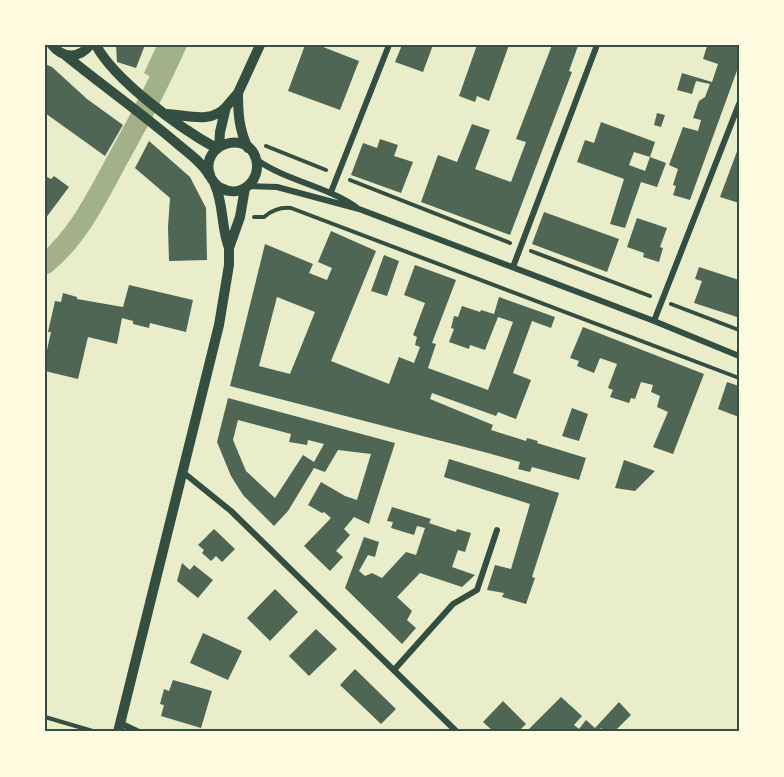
<svg xmlns="http://www.w3.org/2000/svg" width="784" height="777" font-family="Quicksand,sans-serif">
<style>
.water{fill:#a3b18a}
.lines{fill:none;stroke-linecap:round;stroke-linejoin:round}
.canal{stroke:#a3b18a;stroke-width:21}
.building{fill:#4f6655;fill-rule:evenodd}
.path{stroke:#344e41;stroke-width:4}
.minor{stroke:#344e41;stroke-width:6}
.tertiary{stroke:#344e41;stroke-width:10}
.neatline{fill:none;stroke:#344e41;stroke-width:2}
</style>
<rect width="100%" height="100%" fill="#e9edc9"/>
<path class="water" d="M157,45H185L167,87L144,73Z"/>
<g class="lines">
<path class="canal" d="M45,264C80,235 98,195 120,155C140,119 159,83 176,45"/>
</g>
<path class="building" d="M116,45H145L136,68L117,62Z
M305,45H318L359,61L340,110L288,91Z
M402,45H433L423,72L395,62Z
M477,45H509L489,101L477,96L475,102L459,96Z
M552,45L578,46L569,71L572,72L510,235L421,202L438,155L457,162L472,124L490,130L475,169L511,182L526,142L516,139Z
M711,45H739V65L690,200L673,195L676,186L673,185L678,169L669,165L683,127L698,131L701,120L693,118L699,101L705,97L710,84L696,81L692,94L677,90L682,73L712,82L718,64L703,59L707,46L710,47Z
M45,64L52,67L87,99L123,125L105,156L45,113Z
M657,113L665,115L661,127L654,125Z
M601,122L655,142L650,157L666,163L657,187L641,182L625,228L610,224L624,179L577,162L585,140L594,143ZM634,152L650,157L645,171L629,165Z
M380,139L398,145L394,156L413,162L401,193L351,175L363,143L377,148Z
M149,141L190,177L206,208L207,260L169,261L168,227L170,198L135,168Z
M739,146V203L720,197Z
M45,176L51,179L54,176L69,187L45,219Z
M544,212L619,239L607,272L532,244Z
M637,218L667,228L660,247L663,248L659,262L643,257L644,253L627,247Z
M331,231L376,251L331,361L389,384L399,357L414,363L420,347L415,345L417,337L413,335L425,303L404,295L415,265L456,280L432,343L436,344L428,368L488,390L513,322L498,317L485,350L470,345L469,349L449,342L454,329L451,328L454,316L458,317L462,306L480,312L481,310L494,314L499,297L555,317L551,328L532,321L513,373L531,380L516,419L498,412L496,416L432,393L430,399L493,425L491,430L526,441L527,438L538,441L537,443L586,458L579,480L532,467L530,472L518,469L520,462L484,452L230,386L265,244L313,264L309,273L327,280L332,268L318,262ZM277,297L315,312L290,374L259,366Z
M384,255L399,261L387,296L371,291Z
M699,267L739,280V310L737,317L694,303L702,281L695,279Z
M129,285L193,300L186,332L150,323L149,328L133,324V321L122,318L117,344L88,337L78,379L45,371V359L51,332H48L55,301L61,302L63,293L77,297V299L123,307Z
M583,327L704,374L673,454L653,447L668,412L657,407L660,396L651,392L653,385L641,382L635,399L631,398L629,403L610,397L613,390L608,388L617,364L600,358L594,373L577,366L579,361L570,358Z
M727,382L739,386V417L718,409Z
M228,398L395,443L369,524L354,517L344,529L350,535L336,551L343,557L330,571L304,546L331,518L324,512L322,513L308,505L321,482L345,496L357,500L371,454L338,450L325,472L314,468L288,511L274,526L243,495L231,476L217,442ZM238,420L291,434L289,442L307,445L308,440L324,444L314,462L303,455L275,498L246,471L233,440Z
M572,408L588,414L579,441L562,436Z
M449,459L559,493L532,577L535,578L526,604L502,597L504,593L487,590L495,565L511,569L530,504L444,477Z
M624,460L627,461L655,471L635,491L615,488Z
M392,507L431,519L429,523L456,532L457,529L471,533L465,552L458,550L452,567L475,575L462,587L420,573L397,597L412,611L407,620L416,628L402,644L345,588L364,537L379,542L375,557L368,555L359,571L365,576L372,573L382,578L406,552L416,555L425,528L417,526L414,535L391,528L393,522L387,521Z
M214,529L235,549L222,562L216,556L211,561L202,553L204,550L198,545Z
M182,563L190,570L194,565L213,580L198,598L177,581Z
M275,589L298,612L270,641L247,618Z
M316,629L337,649L309,676L289,656Z
M203,633L242,651L228,680L190,663Z
M355,669L396,709L381,724L340,685Z
M173,680L212,691L201,728L161,716L164,705L160,704L164,689L169,691Z
M561,697L582,716L574,725L579,729L586,720L595,728L619,702L631,715L614,732H607L601,728L599,732H572L569,730L567,732L528,730Z
M503,701L526,724L518,732H494L483,722Z"/>
<g class="lines">
<path class="path" d="M266,146L326,170
M350,180L510,243
M254,217H264C271,211 281,207 291,208L739,378
M531,251L650,296
M671,304L739,330
M45,717L96,732"/>
<path class="minor" d="M257,160C287,181 326,186 356,207
M248,186L277,187L359,209L654,321L739,356
M331,192L389,45
M513,267L597,45
M654,321L739,104
M184,473L231,511L457,732
M394,670L453,604L477,590L497,530
M120,723L139,732"/>
<path class="tertiary" d="M52,45C63,59 79,59 90,45
M96,45C114,80 181,129 216,148
M65,55C103,86 143,114 180,146C190,154 203,164 209,175C213,180 214,185 221,188C241,199 262,180 256,159C247,128 199,145 210,175
M238,93C238,113 239,130 248,148
M167,114C187,115 211,124 226,107
M219,147L220,132L226,107L238,93L260,45
M215,185C224,205 221,228 229,248
M118,732L219,325L229,265V248L240,217L245,188"/>
</g>
<rect width="784" height="777" fill="none" stroke="#fefae0" stroke-width="93"/>
<rect x="46" y="46" width="692" height="684" class="neatline"/>
</svg>
